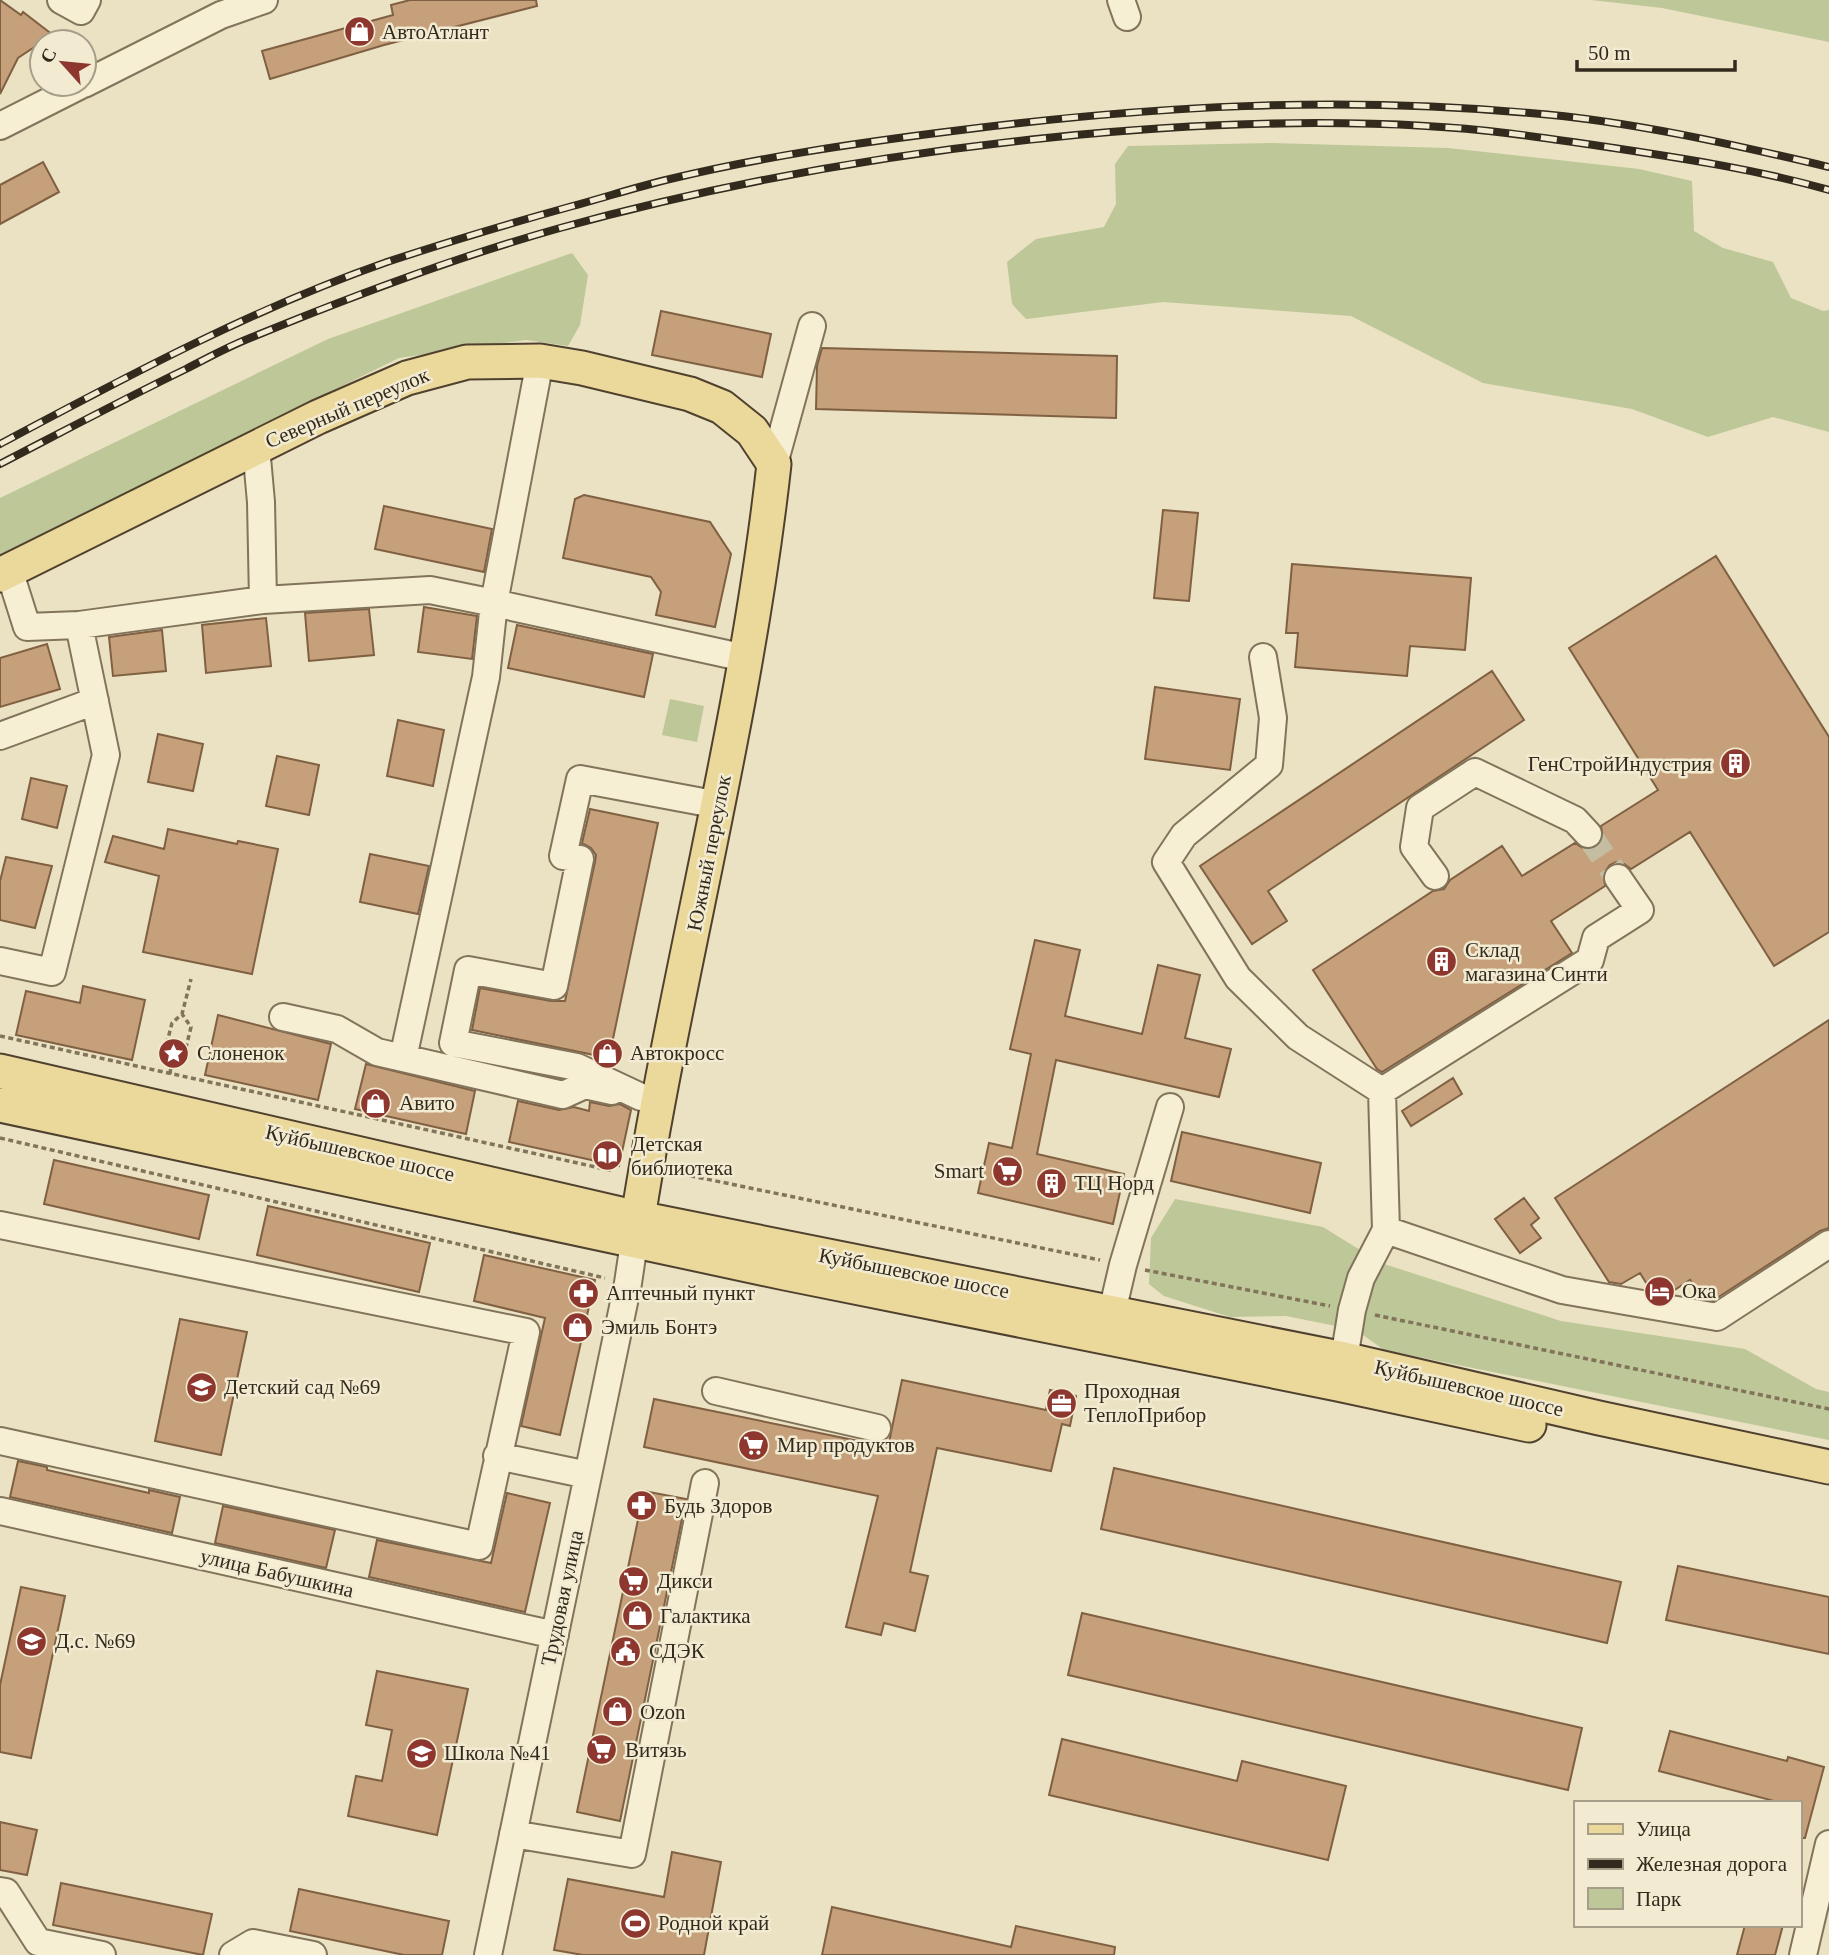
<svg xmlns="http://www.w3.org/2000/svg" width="1829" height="1955" font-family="Georgia,serif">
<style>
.green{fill:#bdc797}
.building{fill:#c5a07b;stroke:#806042;stroke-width:2}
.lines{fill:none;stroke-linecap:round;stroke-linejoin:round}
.minor-tunnel{stroke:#c5bda1;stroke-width:26;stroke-dasharray:26 13;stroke-linecap:butt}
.minor-casing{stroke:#82735b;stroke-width:30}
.major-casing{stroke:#50412f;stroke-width:37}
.path{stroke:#82735b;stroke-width:3.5;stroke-dasharray:5 3.5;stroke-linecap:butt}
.minor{stroke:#f6efd4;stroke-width:26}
.major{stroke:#ebd99c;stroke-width:33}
.rail-casing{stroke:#332a1e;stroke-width:8}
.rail{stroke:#f2ebd1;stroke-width:5;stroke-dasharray:16;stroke-linecap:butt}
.labels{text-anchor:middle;stroke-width:5;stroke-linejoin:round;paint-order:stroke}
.poi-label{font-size:21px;fill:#332a1e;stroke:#f2ebd1;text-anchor:start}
.street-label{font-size:21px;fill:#332a1e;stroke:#f2ebd1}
</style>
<rect width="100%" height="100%" fill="#eae2c2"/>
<path class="green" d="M1591,0H1829V42L1662,8Z
M1271,143L1448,148L1639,169L1692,181L1694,231L1723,248L1773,262L1791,298L1823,311L1829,310V432L1773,417L1708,437L1632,409L1483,383L1351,316L1163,302L1026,319L1012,304L1007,262L1036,239L1104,227L1116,204L1115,164L1128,146Z
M572,253L588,275L580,325L568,346L526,340L399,358L0,555V498L328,339Z
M670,699L704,706L697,742L662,735Z
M1175,1199L1323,1227L1381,1263L1561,1321L1745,1349L1816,1389L1829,1392V1440L1384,1350L1356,1330L1286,1316L1230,1317L1164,1296L1149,1284L1151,1238Z"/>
<path class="building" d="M0,0L21,15L23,12L62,42H42L18,58L0,94Z
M410,0H536L537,6L384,45L270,79L262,51L393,15L391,5Z
M43,162L59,192L0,224V185Z
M661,311L771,334L762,377L652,355Z
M822,348L1117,356L1116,418L816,409L817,366Z
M584,495L710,522L731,554L715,627L656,615L661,592L651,577L563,558L575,499Z
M384,506L492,529L484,572L375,549Z
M1163,510L1198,513L1189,601L1154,598Z
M1716,556L1829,737V932L1774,966L1690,832L1631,869L1624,864L1616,862L1610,865L1604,872L1605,886L1551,921L1572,953L1382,1072L1377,1069L1313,970L1433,891L1444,889L1450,880L1502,846L1522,876L1575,843L1584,849H1592L1598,846L1603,838L1601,826L1658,790L1569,648Z
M1292,564L1471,578L1465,650L1410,646L1407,676L1295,667L1298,633H1286Z
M424,607L477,616L472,659L418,652Z
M369,609L374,655L309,661L305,613Z
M266,618L271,666L206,673L202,625Z
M517,625L653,654L644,697L508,668Z
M162,630L166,671L113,676L109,637Z
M47,644L60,689L0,707V658Z
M1492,671L1524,720L1268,891L1287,921L1252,944L1200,866Z
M1155,687L1240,699L1230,770L1145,759Z
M398,720L444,730L433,786L387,776Z
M158,734L203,744L193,791L148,782Z
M277,756L319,765L309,815L266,806Z
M31,778L67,786L57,828L22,819Z
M590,809L658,823L609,1058L472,1030L480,988L551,1001H565L595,862L596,855L591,848L582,843Z
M168,829L237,844L238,841L278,849L252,974L143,952L159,876L105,862L113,836L164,849Z
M370,854L429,866L418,914L360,902Z
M6,857L52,866L35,928L0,920V881Z
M1035,940L1080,950L1065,1016L1142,1034L1158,965L1200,975L1185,1038L1231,1049L1219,1097L1056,1060L1037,1154L1124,1174L1113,1224L978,1193L989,1143L1012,1148L1031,1054L1010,1049Z
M83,986L145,1000L132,1060L16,1035L26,991L80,1003Z
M218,1015L331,1044L318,1100L205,1075Z
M1829,1020V1228L1820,1231L1714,1300L1702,1298L1690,1280L1670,1293L1650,1289L1640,1273L1621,1284L1609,1282L1555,1198Z
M366,1064L475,1091L466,1134L355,1109Z
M1453,1078L1462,1094L1411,1126L1402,1111Z
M518,1101L559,1110L574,1107L589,1111L590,1102L609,1106L620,1104L631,1110L619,1166L509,1142Z
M1182,1132L1321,1163L1310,1213L1171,1181Z
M54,1160L209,1195L199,1239L44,1204Z
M1524,1198L1539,1218L1531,1225L1541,1238L1520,1253L1495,1219Z
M268,1206L430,1243L419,1292L257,1255Z
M484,1255L595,1280L560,1435L521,1426L545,1318L474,1301Z
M180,1319L247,1332L221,1455L155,1441Z
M902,1380L1046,1410L1050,1390L1076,1396L1070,1426L1062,1424L1051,1471L937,1448L910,1572L928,1576L915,1631L884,1623L881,1635L846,1627L878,1496L644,1447L654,1399L888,1447Z
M18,1461L47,1467V1470L149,1493V1490L180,1497L172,1533L10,1497Z
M1114,1468L1621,1582L1607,1643L1101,1529Z
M644,1491L686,1499L620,1821L577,1812Z
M507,1493L550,1503L525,1612L369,1577L377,1540L491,1563Z
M223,1506L335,1530L326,1568L215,1543Z
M1678,1566L1829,1597V1654L1666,1620Z
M21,1587L65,1596L31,1758L0,1752V1685Z
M1082,1613L1582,1728L1568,1790L1068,1675Z
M377,1671L468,1689L437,1835L348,1816L356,1776L382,1781L392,1730L366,1725Z
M1670,1731L1787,1761L1788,1757L1824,1767L1805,1838H1799V1803H1782L1659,1771Z
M1062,1739L1237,1781L1242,1761L1346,1786L1328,1860L1049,1795Z
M0,1822L37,1830L27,1875L0,1870Z
M672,1852L721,1862L704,1955H583L554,1950L568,1879L664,1897Z
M61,1883L212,1914L203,1955L53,1925Z
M299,1889L449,1921L442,1955H404L290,1931Z
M832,1907L1011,1947L1016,1926L1115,1947L1114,1955H822Z
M1745,1925H1783L1775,1955H1737Z"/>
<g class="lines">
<path class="minor-tunnel" d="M1588,834L1618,878"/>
<defs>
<path id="minor" d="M61,0L81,11L87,0
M1121,0L1127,17
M84,84L221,15L264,0
M0,126L83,84
M256,447L261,502L263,600
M774,464L812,326
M9,570L27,627L79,625L263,600L430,590L494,603L540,361
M1263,657L1273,718L1269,765L1184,835L1166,862L1238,978L1298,1037L1382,1091
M0,736L95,701
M1435,876L1414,847L1420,808L1475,772L1575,820L1588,834
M0,961L52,972L106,755L79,625
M283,1017L337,1029L377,1052L563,1095L585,1085L612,1091
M403,1058L486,677L494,603L745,658
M641,1097L577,1067L453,1043L468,970L554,986L580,859L563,856L580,779L719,805
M0,1225L526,1332L479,1546L0,1441
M1386,1230L1382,1091L1590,960L1596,938L1640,910L1618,878
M1112,1312L1123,1265L1170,1107
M1344,1359L1352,1310L1361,1278L1386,1230L1562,1290L1717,1317L1829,1244
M716,1391L877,1428
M497,1456L588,1475
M0,1511L555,1635
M513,1834L632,1854L705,1483
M0,1891L6,1892L38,1942L102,1955
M233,1955L253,1943L313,1955
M488,1955L628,1283L637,1223
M1803,1955L1829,1844"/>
<path id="major" d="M0,575L318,417L407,378L467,362L540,361L582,368L690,394L722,407L752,431L774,464C746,718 678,965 638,1218
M0,1071L638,1218L1344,1359L1599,1418L1829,1467
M0,1105L785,1273L1338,1384L1529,1425"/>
</defs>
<use href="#minor" class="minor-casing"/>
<use href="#major" class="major-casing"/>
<path class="path" d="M0,1036L614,1171
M171,1066L183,1060L191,1027L182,1014
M170,1074L171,1066L163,1058L172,1023L182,1014L191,979
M0,1138L605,1278
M682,1174L1100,1260
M1145,1270L1330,1306
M1375,1315L1829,1409"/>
<use href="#minor" class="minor"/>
<use href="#major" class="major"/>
<defs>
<path id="rail" d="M0,444C126,377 252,309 387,262C447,242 508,224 569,207C603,198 636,187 670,179C765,156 863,142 961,130C1151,106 1338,96 1530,113C1630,121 1731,144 1829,167
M0,464C62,432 124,399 186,369C209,357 231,345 255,336C355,295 456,257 560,228C719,184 881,155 1046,138C1172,125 1298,119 1426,126C1489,129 1552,139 1614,148C1687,159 1759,170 1829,190"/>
</defs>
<use href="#rail" class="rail-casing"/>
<use href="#rail" class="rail"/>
</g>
<defs>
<symbol id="shop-disc" viewBox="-11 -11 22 22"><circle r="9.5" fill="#8d372f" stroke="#f2ebd1"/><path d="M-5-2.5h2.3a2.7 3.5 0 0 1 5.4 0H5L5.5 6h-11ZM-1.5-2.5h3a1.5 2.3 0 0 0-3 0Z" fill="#fff"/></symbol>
<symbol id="building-disc" viewBox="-11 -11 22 22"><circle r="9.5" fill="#8d372f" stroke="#f2ebd1"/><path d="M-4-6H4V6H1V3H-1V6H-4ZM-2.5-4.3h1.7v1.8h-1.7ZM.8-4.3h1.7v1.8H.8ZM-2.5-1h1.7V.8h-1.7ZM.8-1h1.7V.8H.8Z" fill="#fff"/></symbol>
<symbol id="sight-disc" viewBox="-11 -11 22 22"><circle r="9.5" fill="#8d372f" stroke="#f2ebd1"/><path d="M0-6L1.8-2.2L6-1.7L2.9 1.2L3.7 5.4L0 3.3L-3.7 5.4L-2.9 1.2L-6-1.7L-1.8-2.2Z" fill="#fff"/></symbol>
<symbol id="library-disc" viewBox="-11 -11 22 22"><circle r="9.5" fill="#8d372f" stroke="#f2ebd1"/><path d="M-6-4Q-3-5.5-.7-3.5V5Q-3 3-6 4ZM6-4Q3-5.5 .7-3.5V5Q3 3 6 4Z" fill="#fff"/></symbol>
<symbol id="supermarket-disc" viewBox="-11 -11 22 22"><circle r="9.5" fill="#8d372f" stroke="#f2ebd1"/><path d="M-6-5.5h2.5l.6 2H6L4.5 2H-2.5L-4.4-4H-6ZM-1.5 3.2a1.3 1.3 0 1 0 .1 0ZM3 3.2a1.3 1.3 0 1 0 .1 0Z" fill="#fff"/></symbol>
<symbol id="hotel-disc" viewBox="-11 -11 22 22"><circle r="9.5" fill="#8d372f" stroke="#f2ebd1"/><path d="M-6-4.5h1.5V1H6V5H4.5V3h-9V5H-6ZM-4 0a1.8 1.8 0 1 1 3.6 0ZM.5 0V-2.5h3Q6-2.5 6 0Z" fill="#fff"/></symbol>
<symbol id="pharmacy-disc" viewBox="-11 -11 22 22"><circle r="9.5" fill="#8d372f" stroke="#f2ebd1"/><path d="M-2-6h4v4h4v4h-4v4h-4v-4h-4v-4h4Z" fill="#fff"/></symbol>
<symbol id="school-disc" viewBox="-11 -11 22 22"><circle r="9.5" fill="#8d372f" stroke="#f2ebd1"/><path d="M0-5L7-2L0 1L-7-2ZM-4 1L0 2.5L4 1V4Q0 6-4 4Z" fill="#fff"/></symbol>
<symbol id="office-disc" viewBox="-11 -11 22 22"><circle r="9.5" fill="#8d372f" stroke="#f2ebd1"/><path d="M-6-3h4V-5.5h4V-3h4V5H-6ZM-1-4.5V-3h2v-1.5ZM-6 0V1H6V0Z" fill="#fff"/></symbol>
<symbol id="civic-disc" viewBox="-11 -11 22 22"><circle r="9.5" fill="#8d372f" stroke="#f2ebd1"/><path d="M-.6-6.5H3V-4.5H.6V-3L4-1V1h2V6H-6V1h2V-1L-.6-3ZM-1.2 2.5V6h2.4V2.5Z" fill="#fff"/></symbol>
<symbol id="stadium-disc" viewBox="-11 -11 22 22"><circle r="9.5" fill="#8d372f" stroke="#f2ebd1"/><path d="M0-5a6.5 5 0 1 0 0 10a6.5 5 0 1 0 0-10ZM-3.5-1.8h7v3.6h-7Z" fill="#fff"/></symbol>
</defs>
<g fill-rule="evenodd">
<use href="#shop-disc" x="342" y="14" width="35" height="35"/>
<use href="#building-disc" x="1718" y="746" width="35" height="35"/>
<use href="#building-disc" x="1424" y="944" width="35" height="35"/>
<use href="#sight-disc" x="156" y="1036" width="35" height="35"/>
<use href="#shop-disc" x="590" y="1036" width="35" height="35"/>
<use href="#shop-disc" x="358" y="1086" width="35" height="35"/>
<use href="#library-disc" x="590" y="1138" width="35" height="35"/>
<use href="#supermarket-disc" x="990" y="1154" width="35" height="35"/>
<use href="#building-disc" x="1034" y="1166" width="35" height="35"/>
<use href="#hotel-disc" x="1642" y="1274" width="35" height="35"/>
<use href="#pharmacy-disc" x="566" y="1276" width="35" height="35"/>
<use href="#shop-disc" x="560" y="1310" width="35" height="35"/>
<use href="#school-disc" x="184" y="1370" width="35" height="35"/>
<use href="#office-disc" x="1044" y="1386" width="35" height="35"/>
<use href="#supermarket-disc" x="736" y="1428" width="35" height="35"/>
<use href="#pharmacy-disc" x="624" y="1488" width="35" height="35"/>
<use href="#supermarket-disc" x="616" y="1564" width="35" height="35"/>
<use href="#shop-disc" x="620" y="1598" width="35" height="35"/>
<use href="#school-disc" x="14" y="1624" width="35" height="35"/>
<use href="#civic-disc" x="608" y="1634" width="35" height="35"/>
<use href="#shop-disc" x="600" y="1694" width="35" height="35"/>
<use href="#supermarket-disc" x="584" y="1732" width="35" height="35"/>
<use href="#school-disc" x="404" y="1736" width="35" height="35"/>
<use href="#stadium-disc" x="618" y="1906" width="35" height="35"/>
</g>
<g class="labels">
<g class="poi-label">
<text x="382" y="39">АвтоАтлант</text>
<text x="1712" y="771" text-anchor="end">ГенСтройИндустрия</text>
<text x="1465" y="957">Склад<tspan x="1465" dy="24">магазина Синти</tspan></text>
<text x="197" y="1060">Слоненок</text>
<text x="630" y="1060">Автокросс</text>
<text x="399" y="1110">Авито</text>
<text x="631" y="1151">Детская<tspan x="631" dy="24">библиотека</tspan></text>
<text x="984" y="1178" text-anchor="end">Smart</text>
<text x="1074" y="1190">ТЦ Норд</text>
<text x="1682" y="1298">Ока</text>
<text x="606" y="1300">Аптечный пункт</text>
<text x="601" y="1334">Эмиль Бонтэ</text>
<text x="224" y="1394">Детский сад №69</text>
<text x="1084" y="1398">Проходная<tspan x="1084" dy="24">ТеплоПрибор</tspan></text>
<text x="777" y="1452">Мир продуктов</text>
<text x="664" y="1513">Будь Здоров</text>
<text x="657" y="1588">Дикси</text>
<text x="660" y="1623">Галактика</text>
<text x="55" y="1648">Д.с. №69</text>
<text x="649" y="1658">СДЭК</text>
<text x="640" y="1719">Ozon</text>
<text x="625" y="1757">Витязь</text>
<text x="444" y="1760">Школа №41</text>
<text x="658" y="1930">Родной край</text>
</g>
<g class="street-label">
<text transform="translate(347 408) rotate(-23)" y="7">Северный переулок</text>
<text transform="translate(709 853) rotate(-79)" y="7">Южный переулок</text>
<text transform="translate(360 1153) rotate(13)" y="7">Куйбышевское шоссе</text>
<text transform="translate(914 1273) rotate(11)" y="7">Куйбышевское шоссе</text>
<text transform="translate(1469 1388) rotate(13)" y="7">Куйбышевское шоссе</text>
<text transform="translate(277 1573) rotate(13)" y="7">улица Бабушкина</text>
<text transform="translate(562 1598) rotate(-78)" y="7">Трудовая улица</text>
</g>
</g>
<rect x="1574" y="1801" width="228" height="126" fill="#f2ebd1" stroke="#a69e89" stroke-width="2"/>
<rect x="1588" y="1824" width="35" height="10" fill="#ebd99c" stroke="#a69e89" stroke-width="2"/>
<text x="1636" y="1836" font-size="21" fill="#332a1e">Улица</text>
<rect x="1588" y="1859" width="35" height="10" fill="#332a1e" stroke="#a69e89" stroke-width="2"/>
<text x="1636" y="1871" font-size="21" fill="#332a1e">Железная дорога</text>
<rect x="1588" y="1888" width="35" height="21" fill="#bdc797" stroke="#a69e89" stroke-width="2"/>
<text x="1636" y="1906" font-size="21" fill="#332a1e">Парк</text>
<g transform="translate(63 63) rotate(297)"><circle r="33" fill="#f2ebd1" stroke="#a69e89" stroke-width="2"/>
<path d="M0-5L12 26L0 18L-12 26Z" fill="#8d372f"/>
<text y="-10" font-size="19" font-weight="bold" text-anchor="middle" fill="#332a1e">С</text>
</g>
<path d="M1577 60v10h158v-10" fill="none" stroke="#332a1e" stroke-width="3.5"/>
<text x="1588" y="60" font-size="21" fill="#332a1e" stroke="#f2ebd1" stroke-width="5" paint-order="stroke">50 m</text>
</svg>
